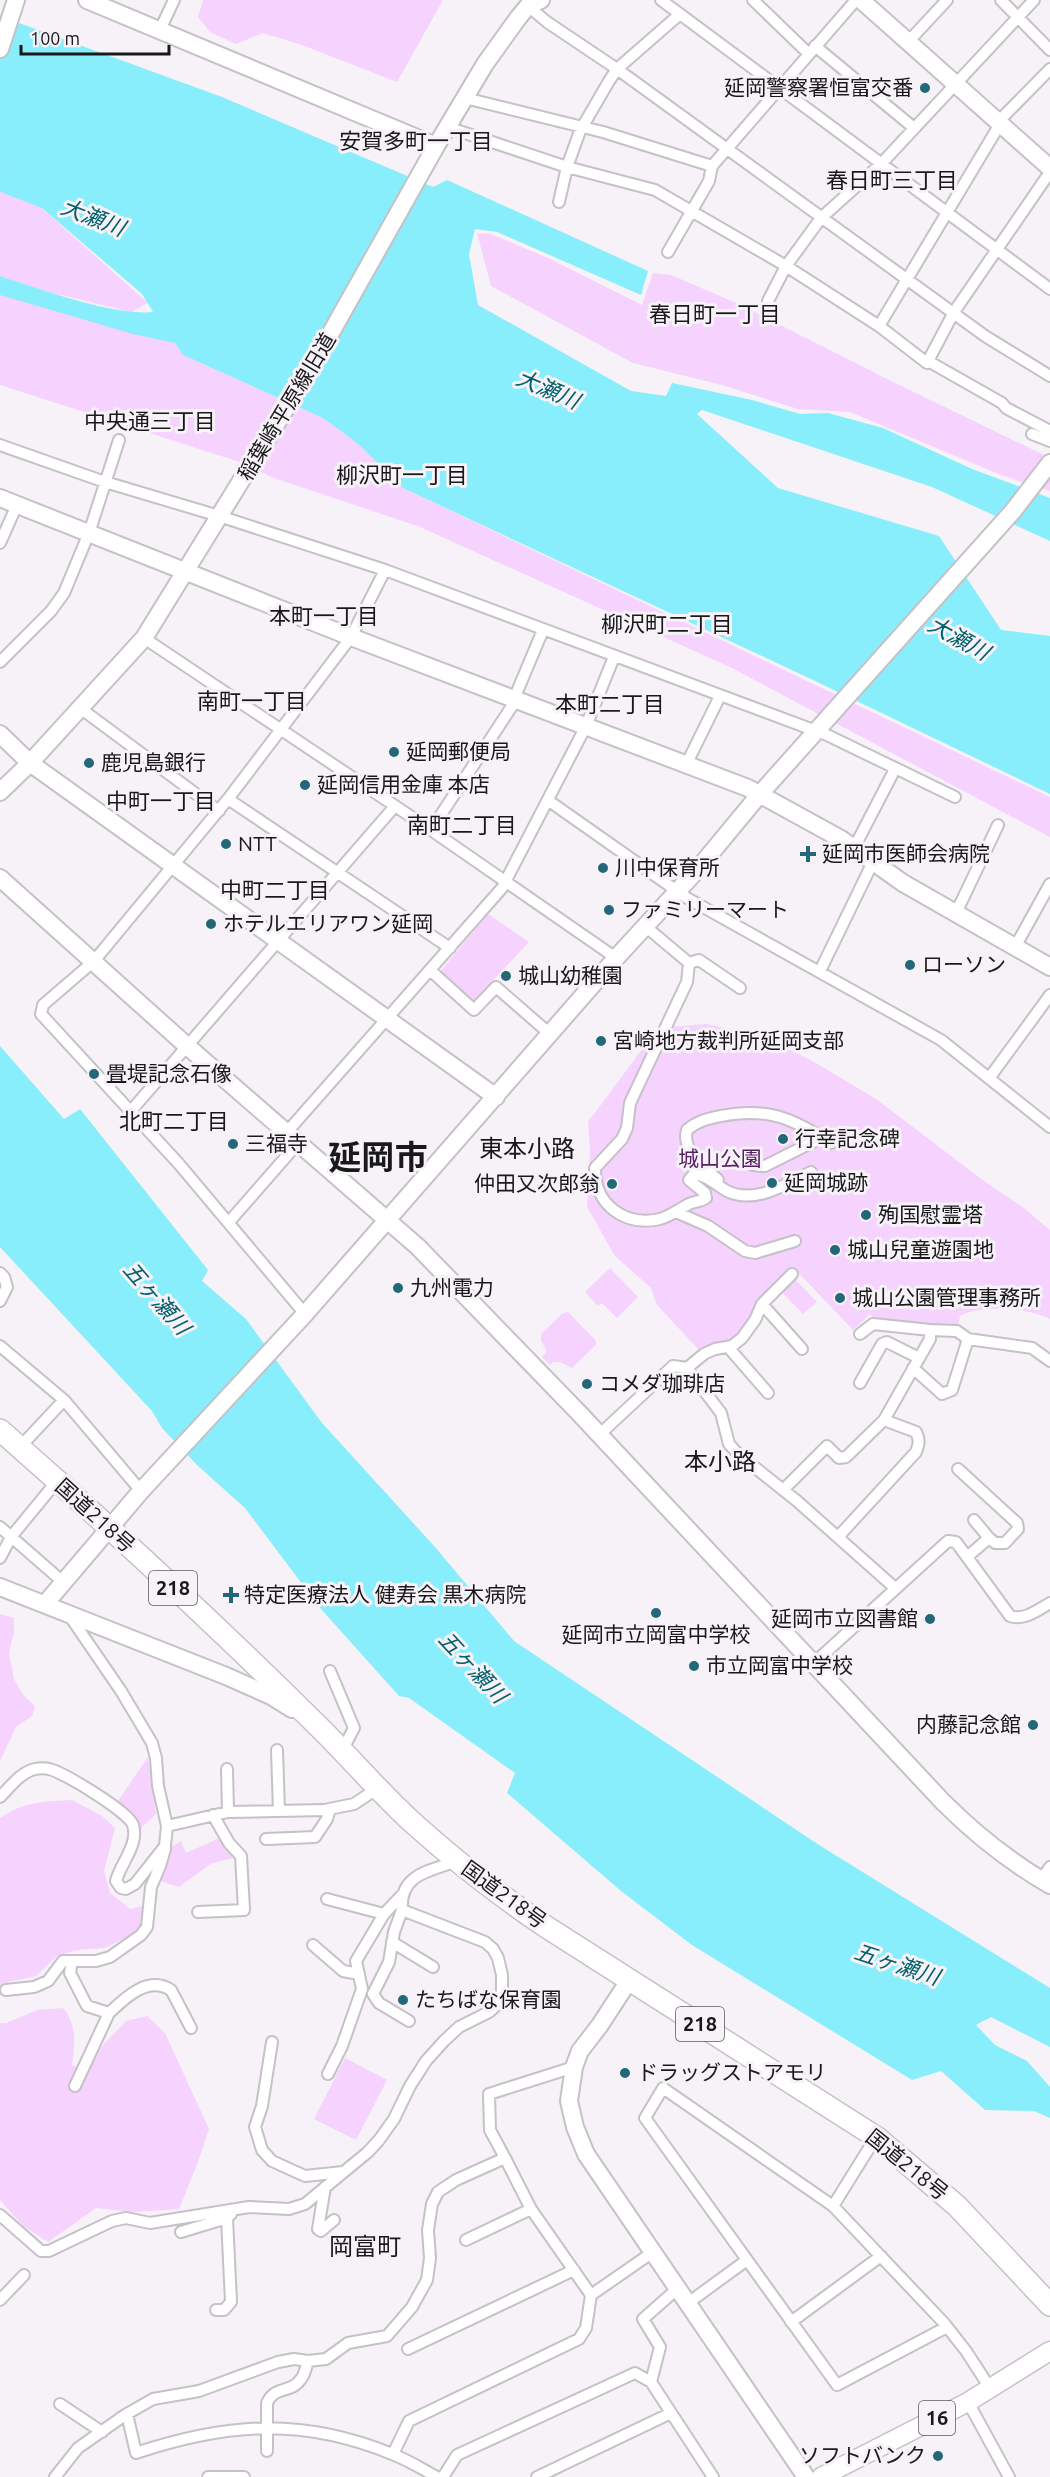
<svg xmlns="http://www.w3.org/2000/svg" width="1050" height="2477" font-family="Ubuntu,'Noto Sans JP',sans-serif">
<style>
.green{fill:#f6d2fe}
.water{fill:#88eefc}
.lines{fill:none;stroke-linecap:round;stroke-linejoin:round}
.river{stroke:#88eefc;stroke-width:18}
.street-casing{stroke:#c5c1c6;stroke-width:14}
.secondary-casing{stroke:#c5c1c6;stroke-width:20}
.primary-casing{stroke:#c5c1c6;stroke-width:21}
.highway-casing{stroke:#c5c1c6;stroke-width:24}
.street{stroke:#fff;stroke-width:10}
.secondary{stroke:#fff;stroke-width:16}
.primary{stroke:#fff;stroke-width:18}
.highway{stroke:#fff;stroke-width:21}
.poi-dot{fill:#236878;stroke:#f6f2f7;stroke-width:2}
.labels{text-anchor:middle;stroke-width:6;stroke-linejoin:round;paint-order:stroke}
.shield{fill:#f6f2f7;stroke:#5b595c;stroke-width:1.5}
.shield-label{font-size:20px;font-weight:bold;fill:#19181a}
.poi-label{font-size:21px;fill:#19181a;stroke:#f6f2f7;text-anchor:start}
.street-label{font-size:21px;fill:#19181a;stroke:#f6f2f7}
.park-label{font-size:21px;fill:#592065;stroke:#f6f2f7}
.neighbourhood-label{font-size:22px;fill:#19181a;stroke:#f6f2f7}
.water-label{font-size:22px;font-style:italic;fill:#02606a;stroke:#f6f2f7}
.quarter-label{font-size:24px;fill:#19181a;stroke:#f6f2f7}
.town-label{font-size:33px;font-weight:bold;fill:#19181a;stroke:#f6f2f7}
</style>
<rect width="100%" height="100%" fill="#f6f2f7"/>
<path class="green" d="M203,0H443L397,82L302,45L263,33L236,44L210,32L198,17Z
M0,172L2,173L148,303L131,312L45,291L0,276Z
M477,233L491,234L548,258L642,305L653,273L671,275L741,305L889,380L1050,458V491L1001,475L850,412L798,409L722,385L633,363L491,286Z
M0,294L175,343L183,355L323,418L357,443L403,488L1050,797V837L732,668L420,527L271,477L246,464L0,385Z
M488,914L529,942L472,1003L439,973Z
M706,1024L764,1036L816,1063L876,1099L984,1181L1024,1208L1050,1230V1319C1028,1308 981,1304 960,1316L958,1328L877,1321L870,1314L853,1330L792,1266L758,1300L747,1329L733,1341L700,1351L657,1305L651,1288L615,1256L587,1207L590,1149L588,1122L658,1028Z
M610,1268L638,1297L617,1318L602,1303L598,1306L585,1292Z
M795,1279L817,1302L803,1314L782,1292Z
M568,1312L596,1341V1345L572,1368L560,1362H553L550,1365L542,1357L547,1351L541,1341V1334L563,1313Z
M0,1614L14,1618V1632L9,1653L14,1679L24,1696L35,1706L32,1716L16,1727L0,1761Z
M148,1757L156,1814L140,1829L133,1814L118,1801Z
M72,1800L102,1816L115,1828L104,1871L110,1893L130,1909L142,1906L141,1925L128,1937L104,1948L77,1950L57,1956L36,1976L8,1982L0,1986V1818C23,1802 45,1801 72,1800Z
M222,1837L235,1858L212,1863L179,1887L160,1881L170,1848L181,1841L186,1853Z
M63,2008C77,2024 75,2044 72,2065L87,2072L103,2045L126,2021L147,2016L165,2033L209,2129L199,2159L179,2209L132,2212L96,2208L48,2242L22,2225L0,2200V2023H6L37,2010Z
M345,2058L387,2080L356,2140L314,2119Z"/>
<path class="water" d="M0,16L222,97L433,187L447,180L648,271L641,295L497,232L475,229L469,254L478,305L631,391L666,396L672,383L752,400L800,414L828,413L883,428L972,469L1050,498V541L932,487L702,410L697,414L778,488L939,536L1001,630L1050,636V794L813,680L403,488L357,443L323,418L183,355L175,343L133,334L0,295V276C40,289 113,316 153,312L142,294L0,172Z
M0,1046L64,1119L80,1109L208,1270L202,1281L246,1319L322,1423L435,1547L514,1641L819,1845L1050,1988V2047L991,2017L976,2025L995,2045L1027,2061L1050,2087V2118L1034,2111L985,2110L941,2071L912,2080L692,1945L621,1891L507,1793L515,1773L409,1698L399,1696L321,1609L245,1508L197,1465L162,1428L152,1411L0,1247Z"/>
<g class="lines">
<path class="river" d="M0,182L44,199"/>
<defs>
<path id="street" d="M661,0L1050,289
M753,0L809,54
M1001,0L1050,50
M527,2L528,6L547,22L617,69L985,336L1050,376
M159,32L174,0
M908,42L947,0
M815,46L914,128
M465,98L603,132L712,166L856,0
M998,122L1050,69
M447,127L567,167L655,190L786,266L879,326L927,363L954,312L1050,172
M559,202L567,167L580,131L609,81L617,69L680,14
M668,252L709,181L712,166
M768,301L786,266L821,218L881,164L1034,0
M879,326L1000,124
M928,361L1002,403L1006,408L1050,431
M1032,434L1050,441
M0,445L105,482L219,516L385,570L827,735L955,797
M0,543L17,505
M144,638L431,830L616,958
M0,662L51,611L64,593L89,533L119,440
M514,699L543,630
M80,708L219,811
M687,763L720,696
M228,799L450,948
M549,801L687,898L941,1040L1050,1127
M431,830L516,700
M854,848L895,769
M956,913L998,825
M645,926L689,963L687,982L630,1103L627,1128L622,1139L595,1168C594,1204 624,1227 660,1219C671,1216 679,1209 689,1204C694,1201 700,1202 706,1198L705,1193L689,1180L694,1174C707,1175 716,1185 727,1191C755,1205 786,1184 811,1172
M1015,947L1050,884
M689,963L699,960L740,988
M430,970L474,1010L496,987L550,1034
M820,971L873,862
M990,1077L1050,995
M130,1112L395,806
M287,1132L502,888L586,726L614,657
M752,1153L749,1161L753,1165L765,1166L823,1137
M718,1180C705,1167 681,1151 687,1130C697,1121 707,1119 721,1116C768,1107 792,1118 831,1143
M676,1212L708,1226L745,1251L755,1253L795,1241
M229,1222L299,1142
M0,1273L4,1277L7,1287L0,1301
M762,1304L802,1349
M305,1314L179,1164L41,1014L43,1005L94,961L228,799L351,637L385,570
M860,1334L873,1324L930,1330
M0,1346L64,1400L141,1491
M728,1347L768,1393
M687,1368L704,1354L715,1349L732,1346L742,1338L755,1320L762,1304L792,1274
M913,1368L942,1394L952,1390L968,1339
M860,1383L882,1344L887,1342L919,1358
M599,1435L673,1366L687,1368L721,1413L729,1444L738,1454L797,1501L895,1588
M20,1447L64,1400
M958,1469L1017,1523L1018,1529L1005,1543H995L989,1538L967,1557
M783,1490L827,1446L839,1458L846,1457L884,1420L930,1339V1330L957,1331L968,1339L1032,1348L1050,1361
M974,1520L989,1538
M0,1527L63,1582
M838,1537L916,1452C919,1444 920,1440 916,1432L884,1420
M0,1558L11,1537L57,1481
M814,1663L948,1541L956,1542L1010,1616C1024,1621 1038,1610 1050,1603
M330,1671L354,1728L342,1751
M277,1750L279,1811
M227,1769L228,1812
M0,1797C10,1787 21,1772 35,1769C39,1768 46,1768 49,1769C63,1772 129,1812 133,1825C139,1845 121,1862 116,1881L121,1888L126,1889L135,1884L165,1846L167,1826L158,1786L156,1758L152,1743L121,1691L69,1615
M167,1826L228,1812L324,1810L354,1804L378,1788
M266,1839L315,1837L327,1819L330,1809
M1041,1880L1050,1867
M327,1899L384,1914
M402,1910L394,1932L389,1962L373,1994L379,2003L409,2021
M198,1912L244,1910L241,1856L229,1843L213,1815
M392,1942L433,1967
M313,1945L343,1971L359,1974
M72,1961L70,1973L87,2006L109,2013C125,1998 148,1975 171,1990L191,2028
M6,1990L34,1987L48,1981L63,1961H96L110,1957L141,1935L147,1927L151,1887L160,1866L165,1849
M272,2042L262,2106L255,2127L262,2150L272,2161L305,2176L343,2172
M328,2074L342,2046L362,1989L356,1961L384,1914L401,1896
M75,2086L109,2013
M505,2158L531,2209L591,2295
M325,2187L318,2229L321,2231L334,2220
M833,2206L876,2137
M0,2215L41,2251H49L112,2221L126,2218L150,2223L249,2207L289,2209L305,2204L368,2152L379,2140L394,2119L410,2086L426,2061L444,2041L459,2027L489,2012L499,2003L502,1991V1975L498,1958L493,1949L485,1942L402,1910C399,1874 430,1871 457,1861
M181,2232L227,2218L231,2214
M466,2240L531,2209
M0,2300L24,2275
M688,2303L747,2260
M216,2310H224L231,2302L227,2218
M791,2322L881,2256
M947,2327L837,2385L645,2118L663,2088L833,2206L944,2323L966,2351L990,2388
M408,2349L574,2270
M651,2382L660,2347L643,2319L677,2289
M968,2402L1009,2477
M60,2404L102,2432
M127,2414L136,2453C227,2423 301,2417 392,2454C408,2460 422,2469 437,2477
M267,2451V2403C275,2385 291,2394 301,2379C305,2374 306,2367 308,2361
M393,2454L409,2421L579,2339L586,2328L591,2295L653,2252
M55,2477L78,2448L125,2415L153,2399L199,2391L278,2362L294,2359L308,2361L326,2359L348,2343L387,2336L412,2307L427,2280L430,2258L428,2230L432,2204L438,2192L456,2180L505,2158L490,2130L489,2094L574,2067
M208,2477H244
M443,2477L457,2455L635,2373L651,2382L713,2477
M537,2477L671,2413"/>
<path id="secondary" d="M87,0L436,146
M861,0L1050,168
M0,49L16,0
M0,498L351,637L748,788L841,839L903,883L1050,967
M0,734L30,763L496,1097
M0,792L30,763L144,638L315,361L436,146L485,64L518,18L528,6L541,0
M0,878L187,1046L418,1247L579,1413L943,1802C975,1834 1010,1862 1050,1885
M0,1587L226,1676L271,1696L292,1709
M45,1604L141,1491L305,1314L616,958L697,870L759,795L1013,511L1050,463
M630,1979L600,2025L580,2051L574,2067L569,2101L575,2127L586,2154L806,2477"/>
<path id="primary" d="M821,2477L968,2402L1050,2351"/>
<path id="highway" d="M0,1430C108,1525 214,1623 316,1724C349,1756 378,1791 412,1822C455,1861 500,1896 548,1928L876,2137L957,2206L1050,2305"/>
</defs>
<use href="#street" class="street-casing"/>
<use href="#secondary" class="secondary-casing"/>
<use href="#primary" class="primary-casing"/>
<use href="#highway" class="highway-casing"/>
<use href="#street" class="street"/>
<use href="#secondary" class="secondary"/>
<use href="#primary" class="primary"/>
<use href="#highway" class="highway"/>
</g>
<g class="poi-dot">
<circle cx="925" cy="88" r="6"/>
<circle cx="394" cy="752" r="6"/>
<circle cx="89" cy="763" r="6"/>
<circle cx="305" cy="785" r="6"/>
<circle cx="226" cy="844" r="6"/>
<path d="M805 845h6v6h6v6h-6v6h-6v-6h-6v-6h6z"/>
<circle cx="603" cy="868" r="6"/>
<circle cx="609" cy="910" r="6"/>
<circle cx="211" cy="924" r="6"/>
<circle cx="910" cy="965" r="6"/>
<circle cx="506" cy="976" r="6"/>
<circle cx="601" cy="1041" r="6"/>
<circle cx="94" cy="1074" r="6"/>
<circle cx="783" cy="1139" r="6"/>
<circle cx="233" cy="1144" r="6"/>
<circle cx="772" cy="1183" r="6"/>
<circle cx="612" cy="1184" r="6"/>
<circle cx="866" cy="1215" r="6"/>
<circle cx="835" cy="1250" r="6"/>
<circle cx="398" cy="1288" r="6"/>
<circle cx="840" cy="1298" r="6"/>
<circle cx="587" cy="1384" r="6"/>
<path d="M228 1586h6v6h6v6h-6v6h-6v-6h-6v-6h6z"/>
<circle cx="656" cy="1613" r="6"/>
<circle cx="930" cy="1619" r="6"/>
<circle cx="694" cy="1666" r="6"/>
<circle cx="1033" cy="1725" r="6"/>
<circle cx="403" cy="2000" r="6"/>
<circle cx="625" cy="2073" r="6"/>
<circle cx="938" cy="2456" r="6"/>
</g>
<g class="labels">
<g class="shield">
<rect x="149" y="1571" width="48" height="34" rx="4.5"/>
<rect x="676" y="2007" width="48" height="34" rx="4.5"/>
<rect x="919" y="2401" width="36" height="34" rx="4.5"/>
</g>
<g class="shield-label">
<text x="173" y="1595">218</text>
<text x="700" y="2031">218</text>
<text x="937" y="2425">16</text>
</g>
<g class="poi-label">
<text x="913" y="95" text-anchor="end">延岡警察署恒富交番</text>
<text x="406" y="759">延岡郵便局</text>
<text x="101" y="770">鹿児島銀行</text>
<text x="317" y="792">延岡信用金庫 本店</text>
<text x="238" y="851">NTT</text>
<text x="822" y="861">延岡市医師会病院</text>
<text x="615" y="875">川中保育所</text>
<text x="621" y="917">ファミリーマート</text>
<text x="223" y="931">ホテルエリアワン延岡</text>
<text x="922" y="972">ローソン</text>
<text x="518" y="983">城山幼稚園</text>
<text x="613" y="1048">宮崎地方裁判所延岡支部</text>
<text x="106" y="1081">畳堤記念石像</text>
<text x="795" y="1146">行幸記念碑</text>
<text x="245" y="1151">三福寺</text>
<text x="784" y="1190">延岡城跡</text>
<text x="600" y="1191" text-anchor="end">仲田又次郎翁</text>
<text x="878" y="1222">殉国慰霊塔</text>
<text x="847" y="1257">城山兒童遊園地</text>
<text x="410" y="1295">九州電力</text>
<text x="852" y="1305">城山公園管理事務所</text>
<text x="599" y="1391">コメダ珈琲店</text>
<text x="244" y="1602">特定医療法人 健寿会 黒木病院</text>
<text x="918" y="1626" text-anchor="end">延岡市立図書館</text>
<text x="656" y="1642" text-anchor="middle">延岡市立岡富中学校</text>
<text x="706" y="1673">市立岡富中学校</text>
<text x="1021" y="1732" text-anchor="end">内藤記念館</text>
<text x="415" y="2007">たちばな保育園</text>
<text x="637" y="2080">ドラッグストアモリ</text>
<text x="926" y="2463" text-anchor="end">ソフトバンク</text>
</g>
<g class="street-label">
<text transform="translate(287 407) rotate(-59)" y="7">稲葉崎平原線旧道</text>
<text transform="translate(95 1516) rotate(42)" y="7">国道218号</text>
<text transform="translate(504 1895) rotate(36)" y="7">国道218号</text>
<text transform="translate(907 2165) rotate(39)" y="7">国道218号</text>
</g>
<g class="park-label">
<text x="720" y="1166">城山公園</text>
</g>
<g class="neighbourhood-label">
<text x="416" y="149">安賀多町一丁目</text>
<text x="892" y="188">春日町三丁目</text>
<text x="715" y="322">春日町一丁目</text>
<text x="150" y="429">中央通三丁目</text>
<text x="402" y="483">柳沢町一丁目</text>
<text x="324" y="624">本町一丁目</text>
<text x="667" y="632">柳沢町二丁目</text>
<text x="252" y="709">南町一丁目</text>
<text x="610" y="712">本町二丁目</text>
<text x="161" y="809">中町一丁目</text>
<text x="462" y="833">南町二丁目</text>
<text x="275" y="898">中町二丁目</text>
<text x="174" y="1129">北町二丁目</text>
</g>
<g class="water-label">
<text transform="translate(93 217) rotate(21)" y="8">大瀬川</text>
<text transform="translate(548 389) rotate(23)" y="8">大瀬川</text>
<text transform="translate(959 638) rotate(29)" y="8">大瀬川</text>
<text transform="translate(157 1298) rotate(49)" y="8">五ヶ瀬川</text>
<text transform="translate(473 1667) rotate(47)" y="8">五ヶ瀬川</text>
<text transform="translate(897 1964) rotate(18)" y="8">五ヶ瀬川</text>
</g>
<g class="quarter-label">
<text x="527" y="1157">東本小路</text>
<text x="720" y="1470">本小路</text>
<text x="365" y="2255">岡富町</text>
</g>
<g class="town-label">
<text x="378" y="1169">延岡市</text>
</g>
</g>
<path d="M21 45v9h148v-9" fill="none" stroke="#19181a" stroke-width="3"/>
<text x="30" y="45" font-size="18" fill="#19181a" stroke="#f6f2f7" stroke-width="4.5" paint-order="stroke">100 m</text>
</svg>
